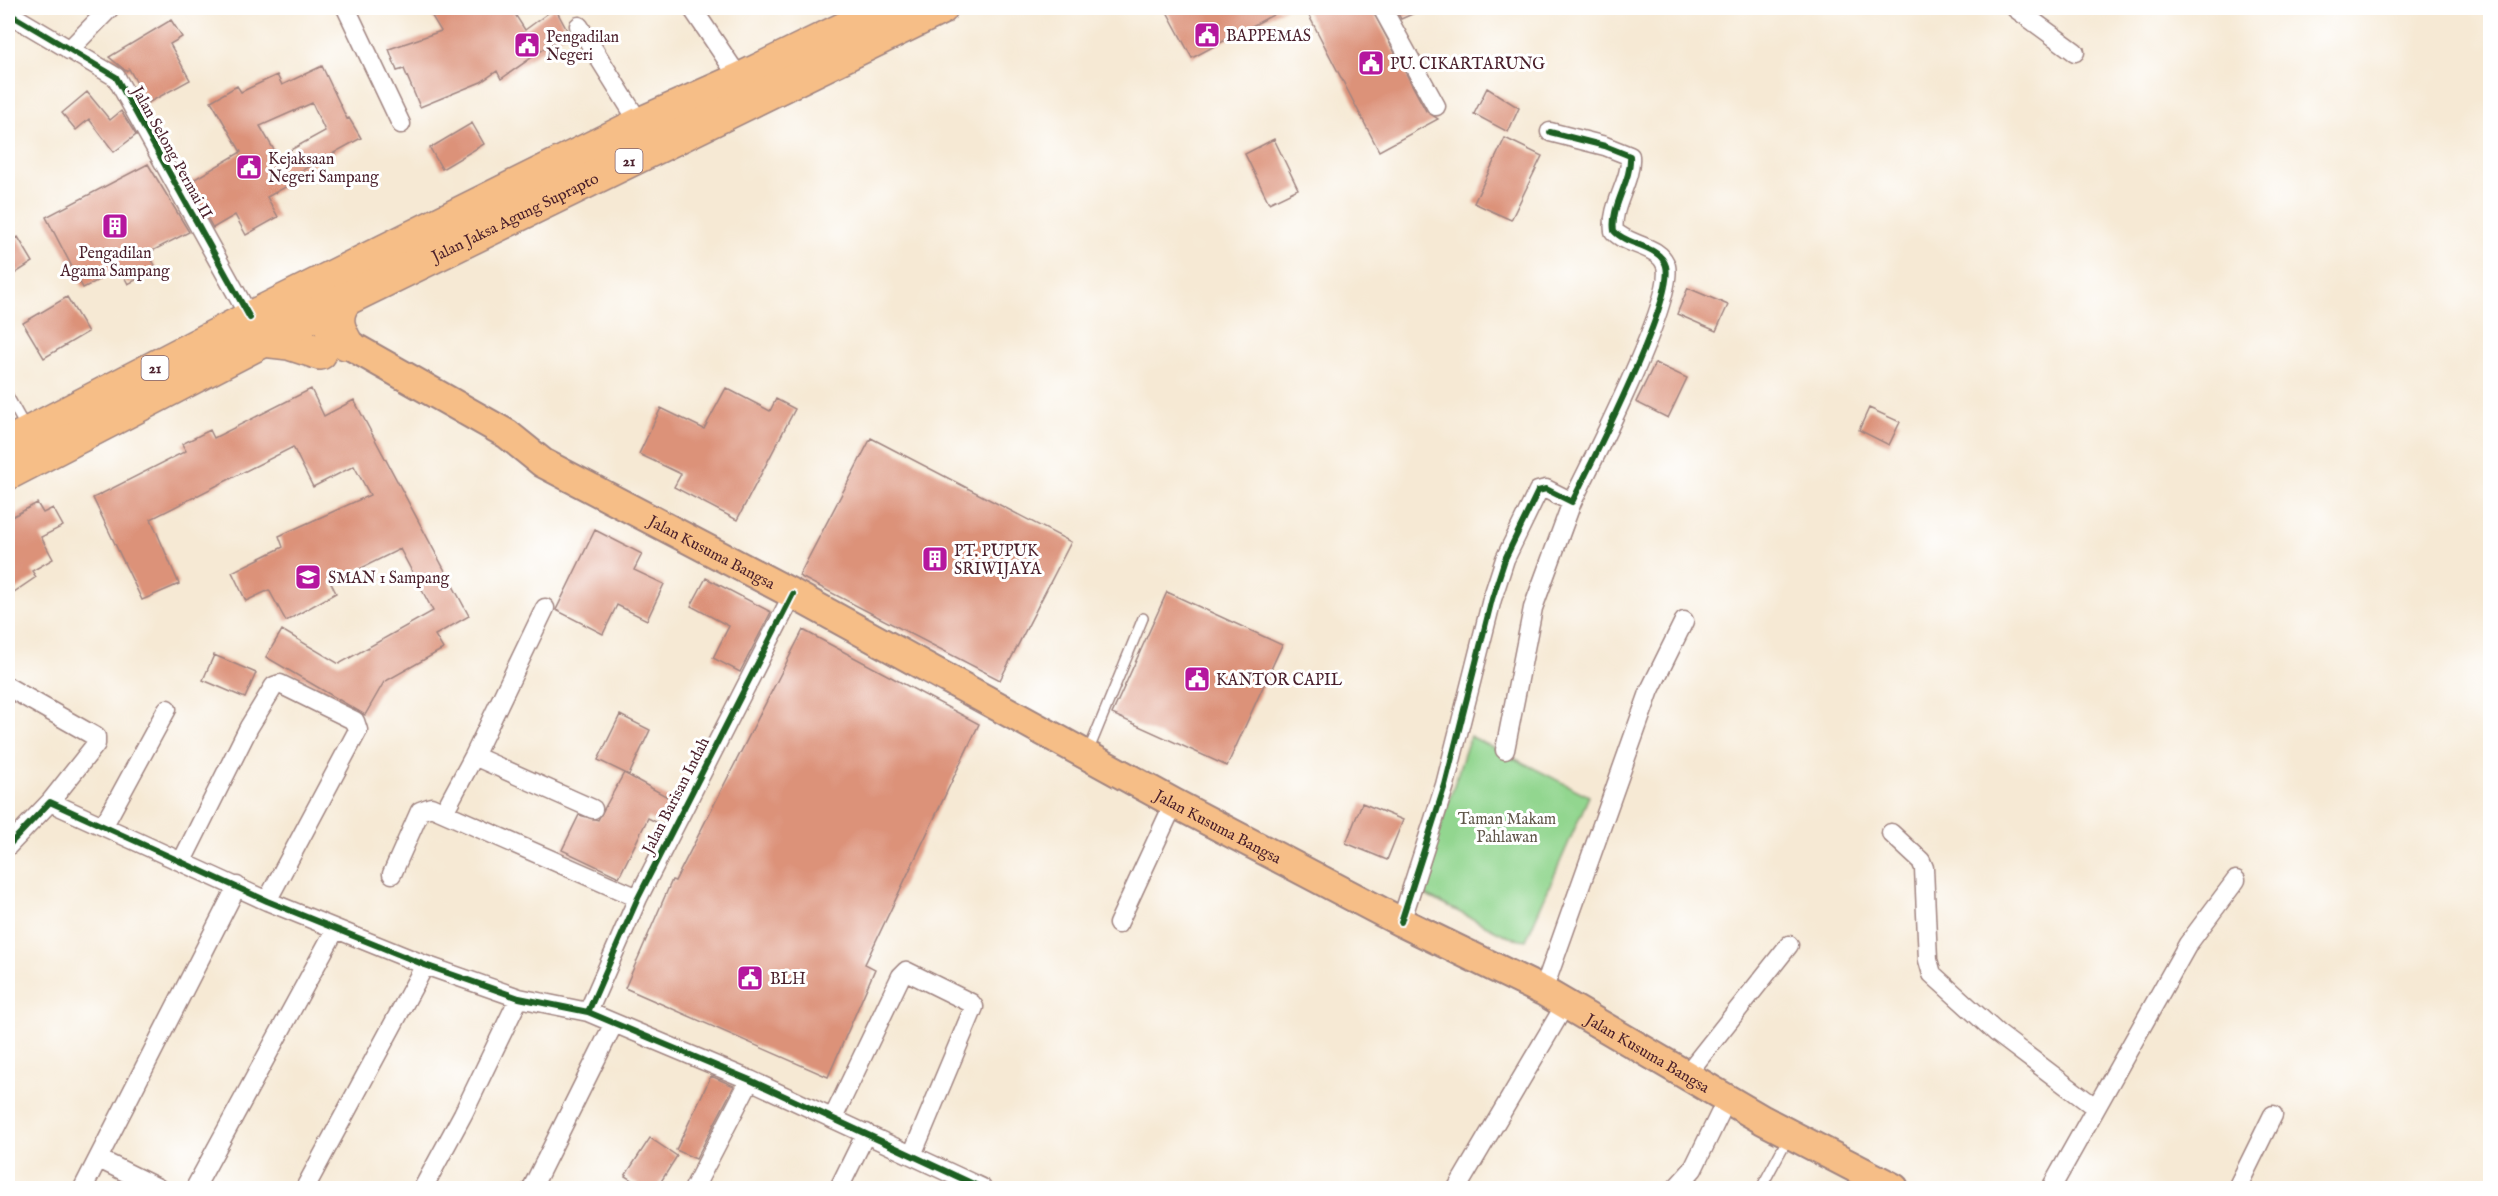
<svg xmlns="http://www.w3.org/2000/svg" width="2498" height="1196" font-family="'IM FELL English',serif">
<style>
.green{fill:#92d68f;stroke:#6e7a5d;stroke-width:1.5}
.building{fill:#dc9279;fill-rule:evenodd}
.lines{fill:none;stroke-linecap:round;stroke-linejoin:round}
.lane-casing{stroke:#a08480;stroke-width:12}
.street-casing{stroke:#a08480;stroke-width:21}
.primary-casing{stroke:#a08480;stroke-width:32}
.highway-casing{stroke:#a08480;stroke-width:36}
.lane{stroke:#fff;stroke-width:9}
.street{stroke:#fff;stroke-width:18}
.primary{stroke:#f6be87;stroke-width:28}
.highway{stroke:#f6be87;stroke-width:33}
.cycleway-casing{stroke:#fff;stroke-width:10}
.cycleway{stroke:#1b5e20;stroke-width:6}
.labels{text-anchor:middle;stroke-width:6;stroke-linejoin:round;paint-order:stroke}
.shield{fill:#fff;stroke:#80626b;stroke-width:1.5}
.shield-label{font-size:15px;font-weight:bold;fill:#4a1f2b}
.poi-label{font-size:16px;fill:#4a1f2b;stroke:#fff;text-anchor:start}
.street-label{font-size:16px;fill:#4a1f2b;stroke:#fff}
.park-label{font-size:16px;fill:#605649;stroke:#fff}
</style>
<rect width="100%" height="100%" fill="#fff"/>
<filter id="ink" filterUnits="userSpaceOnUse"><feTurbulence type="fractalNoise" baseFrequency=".0167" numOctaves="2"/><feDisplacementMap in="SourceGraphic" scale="12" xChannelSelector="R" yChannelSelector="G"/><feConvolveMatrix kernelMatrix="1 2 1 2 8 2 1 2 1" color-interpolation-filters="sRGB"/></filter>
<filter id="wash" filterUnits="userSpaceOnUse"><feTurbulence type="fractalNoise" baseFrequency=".008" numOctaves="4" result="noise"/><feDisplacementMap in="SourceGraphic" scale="24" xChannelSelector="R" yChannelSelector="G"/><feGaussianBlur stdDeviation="1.35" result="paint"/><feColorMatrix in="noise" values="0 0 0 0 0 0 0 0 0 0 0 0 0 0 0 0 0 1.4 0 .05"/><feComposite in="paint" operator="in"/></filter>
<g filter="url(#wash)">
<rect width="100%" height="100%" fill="#f6e9d4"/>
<path class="green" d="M1470,736L1589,796L1526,940L1509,937L1419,892Z"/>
<g id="blocks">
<path class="building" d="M427,8H511L525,30L555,8L568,32L501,79L497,71L481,82L420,107L404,69L397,71L389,49L441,31Z
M1165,8H1286L1192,58Z
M1305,8H1371L1426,111L1438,119L1379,151Z
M1395,8H1426L1401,19Z
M171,20L182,37L170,44L190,80L148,103L129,69L126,71L109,57Z
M322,66L347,119L349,118L361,138L290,177L293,183L267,197L278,217L246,235L235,215L213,228L188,183L241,152L211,101L237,86L241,92L277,75L282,85ZM312,103L325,131L278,157L260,126Z
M1487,88L1519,108L1508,132L1474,114Z
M87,92L110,120L121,111L136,135L114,152L89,119L76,130L62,113Z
M472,123L484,144L442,169L430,148Z
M1505,138L1542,156L1511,220L1474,203Z
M1274,139L1298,189L1269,203L1245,154Z
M148,164L189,232L148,253L157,269L128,284L120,269L83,288L46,217Z
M18,237L33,262L8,278V244Z
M1688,288L1728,305L1716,331L1677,314Z
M67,297L88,332L44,358L23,323Z
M1655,363L1687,378L1668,418L1636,402Z
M726,388L770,411L776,399L795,409L737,520L674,487L681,474L639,454L661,408L704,429Z
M311,389L324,416L354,400L469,616L435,635L443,649L384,682L365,715L266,657L282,630L339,664L433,611L400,549L331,583L336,593L286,621L269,590L246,601L232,572L283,547L279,536L370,495L354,466L313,487L293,447L151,519L179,584L142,600L93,498L186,451L182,444L210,430L214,438Z
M1869,408L1900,422L1889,445L1859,430Z
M871,438L1071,542L1000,680L799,576Z
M37,503L43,513L53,508L63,526L41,537L53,559L32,571L36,577L8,596V519Z
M595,530L642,554L634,570L664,584L647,620L617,605L603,634L556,610Z
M706,578L771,612L740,672L713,658L729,626L691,606Z
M1167,592L1282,645L1227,766L1112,714Z
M803,630L979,724L865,964L875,969L828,1077L625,988L672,880L675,881Z
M214,655L256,673L245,698L203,680Z
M620,715L650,730L629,775L598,760Z
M624,773L675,801L662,825L648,818L619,877L562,850L579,815L598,820Z
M1362,803L1403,820L1387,860L1346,843Z
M711,1076L734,1086L696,1159L676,1150Z
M650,1138L677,1156L657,1188H644L625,1176Z"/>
</g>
</g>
<g filter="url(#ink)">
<use href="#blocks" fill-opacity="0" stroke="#a08480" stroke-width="1.5"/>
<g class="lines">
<defs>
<path id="lane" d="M8,396L26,428
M1088,752L1143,618
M1761,1188L1788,1138"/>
<path id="street" d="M346,8L401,124
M692,8L744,85
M1382,8L1436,106
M2015,8L2075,52
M8,13L116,77L250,318
M579,26L640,124
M69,50L110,8
M8,687L96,737V744L50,802
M1505,750L1533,608L1572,502
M474,756L545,608
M444,812L474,756L593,809
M104,825L167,709
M1891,833L1921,861L1924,868L1928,960L1932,974L1997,1033L2096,1108
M8,846L50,802L267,901L425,965L519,998L588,1012L614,1023L750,1080L982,1188
M182,861L249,727L274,686L280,684L355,721L358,730L267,901
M392,874L420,811L431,807L638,898
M1401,922L1445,785L1492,599L1505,559L1538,491L1546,489L1572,502C1591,464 1675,300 1666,266C1660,245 1627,246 1614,231C1610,206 1632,181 1630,156L1605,146L1550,132
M1118,924L1174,803
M1543,991L1650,690L1684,621
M588,1012L638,898L793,594
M1686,1075L1789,945
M833,1118L901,976L906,971L971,1003L974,1007L912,1155
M99,1159L158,1188
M83,1188L237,886
M195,1188L335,930
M305,1188L425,965
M423,1188L463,1114L519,998
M532,1188L614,1023
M694,1188L750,1080
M839,1188L866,1133
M1457,1188L1565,1005
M1676,1188L1693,1169L1727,1099
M2051,1188L2188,944L2236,880
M2237,1188L2273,1115"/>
<g id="primary">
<path id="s1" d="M329,329L346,343L507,434L543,463L793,594L1174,803L1401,922L1543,991L1763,1120L1894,1188"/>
</g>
<g id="highway">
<path d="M344,301C334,317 337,327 346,343"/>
<path d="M263,340L289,343L320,353"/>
<path d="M8,444L250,318L640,124L741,79L879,12"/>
<path id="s2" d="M8,473L299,322L941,8"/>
</g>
</defs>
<use href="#lane" class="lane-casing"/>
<use href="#street" class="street-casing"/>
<use href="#primary" class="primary-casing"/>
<use href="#highway" class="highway-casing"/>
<use href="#lane" class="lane"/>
<use href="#street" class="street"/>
<use href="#primary" class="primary"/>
<use href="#highway" class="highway"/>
<defs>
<path id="cycleway" d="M8,13L116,77L250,318
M8,846L50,802L267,901L425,965L519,998L588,1012L614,1023L750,1080L982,1188
M1401,922L1445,785L1492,599L1505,559L1538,491L1546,489L1572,502C1591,464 1675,300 1666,266C1660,245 1627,246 1614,231C1610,206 1632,181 1630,156L1605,146L1550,132
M588,1012L638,898L793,594"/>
</defs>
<use href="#cycleway" class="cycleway-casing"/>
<use href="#cycleway" class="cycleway"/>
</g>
</g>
<defs>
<symbol id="civic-square" viewBox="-11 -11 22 22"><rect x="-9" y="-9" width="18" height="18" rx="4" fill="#b5179e" stroke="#fff"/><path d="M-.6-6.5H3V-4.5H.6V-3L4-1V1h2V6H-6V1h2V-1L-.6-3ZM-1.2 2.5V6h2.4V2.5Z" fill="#fff"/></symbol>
<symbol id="building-square" viewBox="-11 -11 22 22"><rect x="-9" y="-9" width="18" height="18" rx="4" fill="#b5179e" stroke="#fff"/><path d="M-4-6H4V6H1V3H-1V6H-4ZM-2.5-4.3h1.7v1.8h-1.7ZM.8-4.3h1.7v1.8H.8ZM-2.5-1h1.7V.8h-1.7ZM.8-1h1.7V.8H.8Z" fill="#fff"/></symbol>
<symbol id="school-square" viewBox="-11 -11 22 22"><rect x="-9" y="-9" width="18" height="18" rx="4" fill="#b5179e" stroke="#fff"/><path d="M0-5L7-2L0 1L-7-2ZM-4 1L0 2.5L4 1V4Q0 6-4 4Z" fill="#fff"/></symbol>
</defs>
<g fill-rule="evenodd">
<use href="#civic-square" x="1192" y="20" width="30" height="30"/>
<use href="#civic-square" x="512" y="30" width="30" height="30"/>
<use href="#civic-square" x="1356" y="48" width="30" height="30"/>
<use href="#civic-square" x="234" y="152" width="30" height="30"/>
<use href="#building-square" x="100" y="211" width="30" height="30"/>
<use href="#building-square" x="920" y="544" width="30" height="30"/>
<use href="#school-square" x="293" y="562" width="30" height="30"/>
<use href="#civic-square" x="1182" y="664" width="30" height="30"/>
<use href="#civic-square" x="735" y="963" width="30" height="30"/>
</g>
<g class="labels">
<g class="shield">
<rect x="615.5" y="149" width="27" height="24" rx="4.5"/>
<rect x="141.5" y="356" width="27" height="24" rx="4.5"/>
</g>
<g class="shield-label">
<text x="629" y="166">21</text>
<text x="155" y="373">21</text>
</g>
<g class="poi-label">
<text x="1226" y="41">BAPPEMAS</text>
<text x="546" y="42">Pengadilan<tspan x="546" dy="18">Negeri</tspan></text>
<text x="1390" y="69">PU. CIKARTARUNG</text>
<text x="268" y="164">Kejaksaan<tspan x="268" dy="18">Negeri Sampang</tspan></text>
<text x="115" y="258" text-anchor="middle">Pengadilan<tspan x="115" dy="18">Agama Sampang</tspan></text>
<text x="954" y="556">PT. PUPUK<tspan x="954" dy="18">SRIWIJAYA</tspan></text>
<text x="328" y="583">SMAN 1 Sampang</text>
<text x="1216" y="685">KANTOR CAPIL</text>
<text x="770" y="984">BLH</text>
</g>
<g class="street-label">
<text transform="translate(173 152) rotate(61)" y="6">Jalan Selong Permai II</text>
<text dy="6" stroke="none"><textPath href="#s2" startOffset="568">Jalan Jaksa Agung Suprapto</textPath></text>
<text dy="6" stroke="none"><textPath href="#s1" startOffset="444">Jalan Kusuma Bangsa</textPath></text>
<text transform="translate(675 795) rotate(-63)" y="6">Jalan Barisan Indah</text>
<text dy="6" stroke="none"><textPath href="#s1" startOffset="1020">Jalan Kusuma Bangsa</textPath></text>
<text dy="6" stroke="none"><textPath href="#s1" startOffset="1506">Jalan Kusuma Bangsa</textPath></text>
</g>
<g class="park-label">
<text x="1507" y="824">Taman Makam<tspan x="1507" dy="18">Pahlawan</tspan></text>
</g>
</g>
<rect width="2498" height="1196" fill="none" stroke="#fff" stroke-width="30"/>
</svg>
